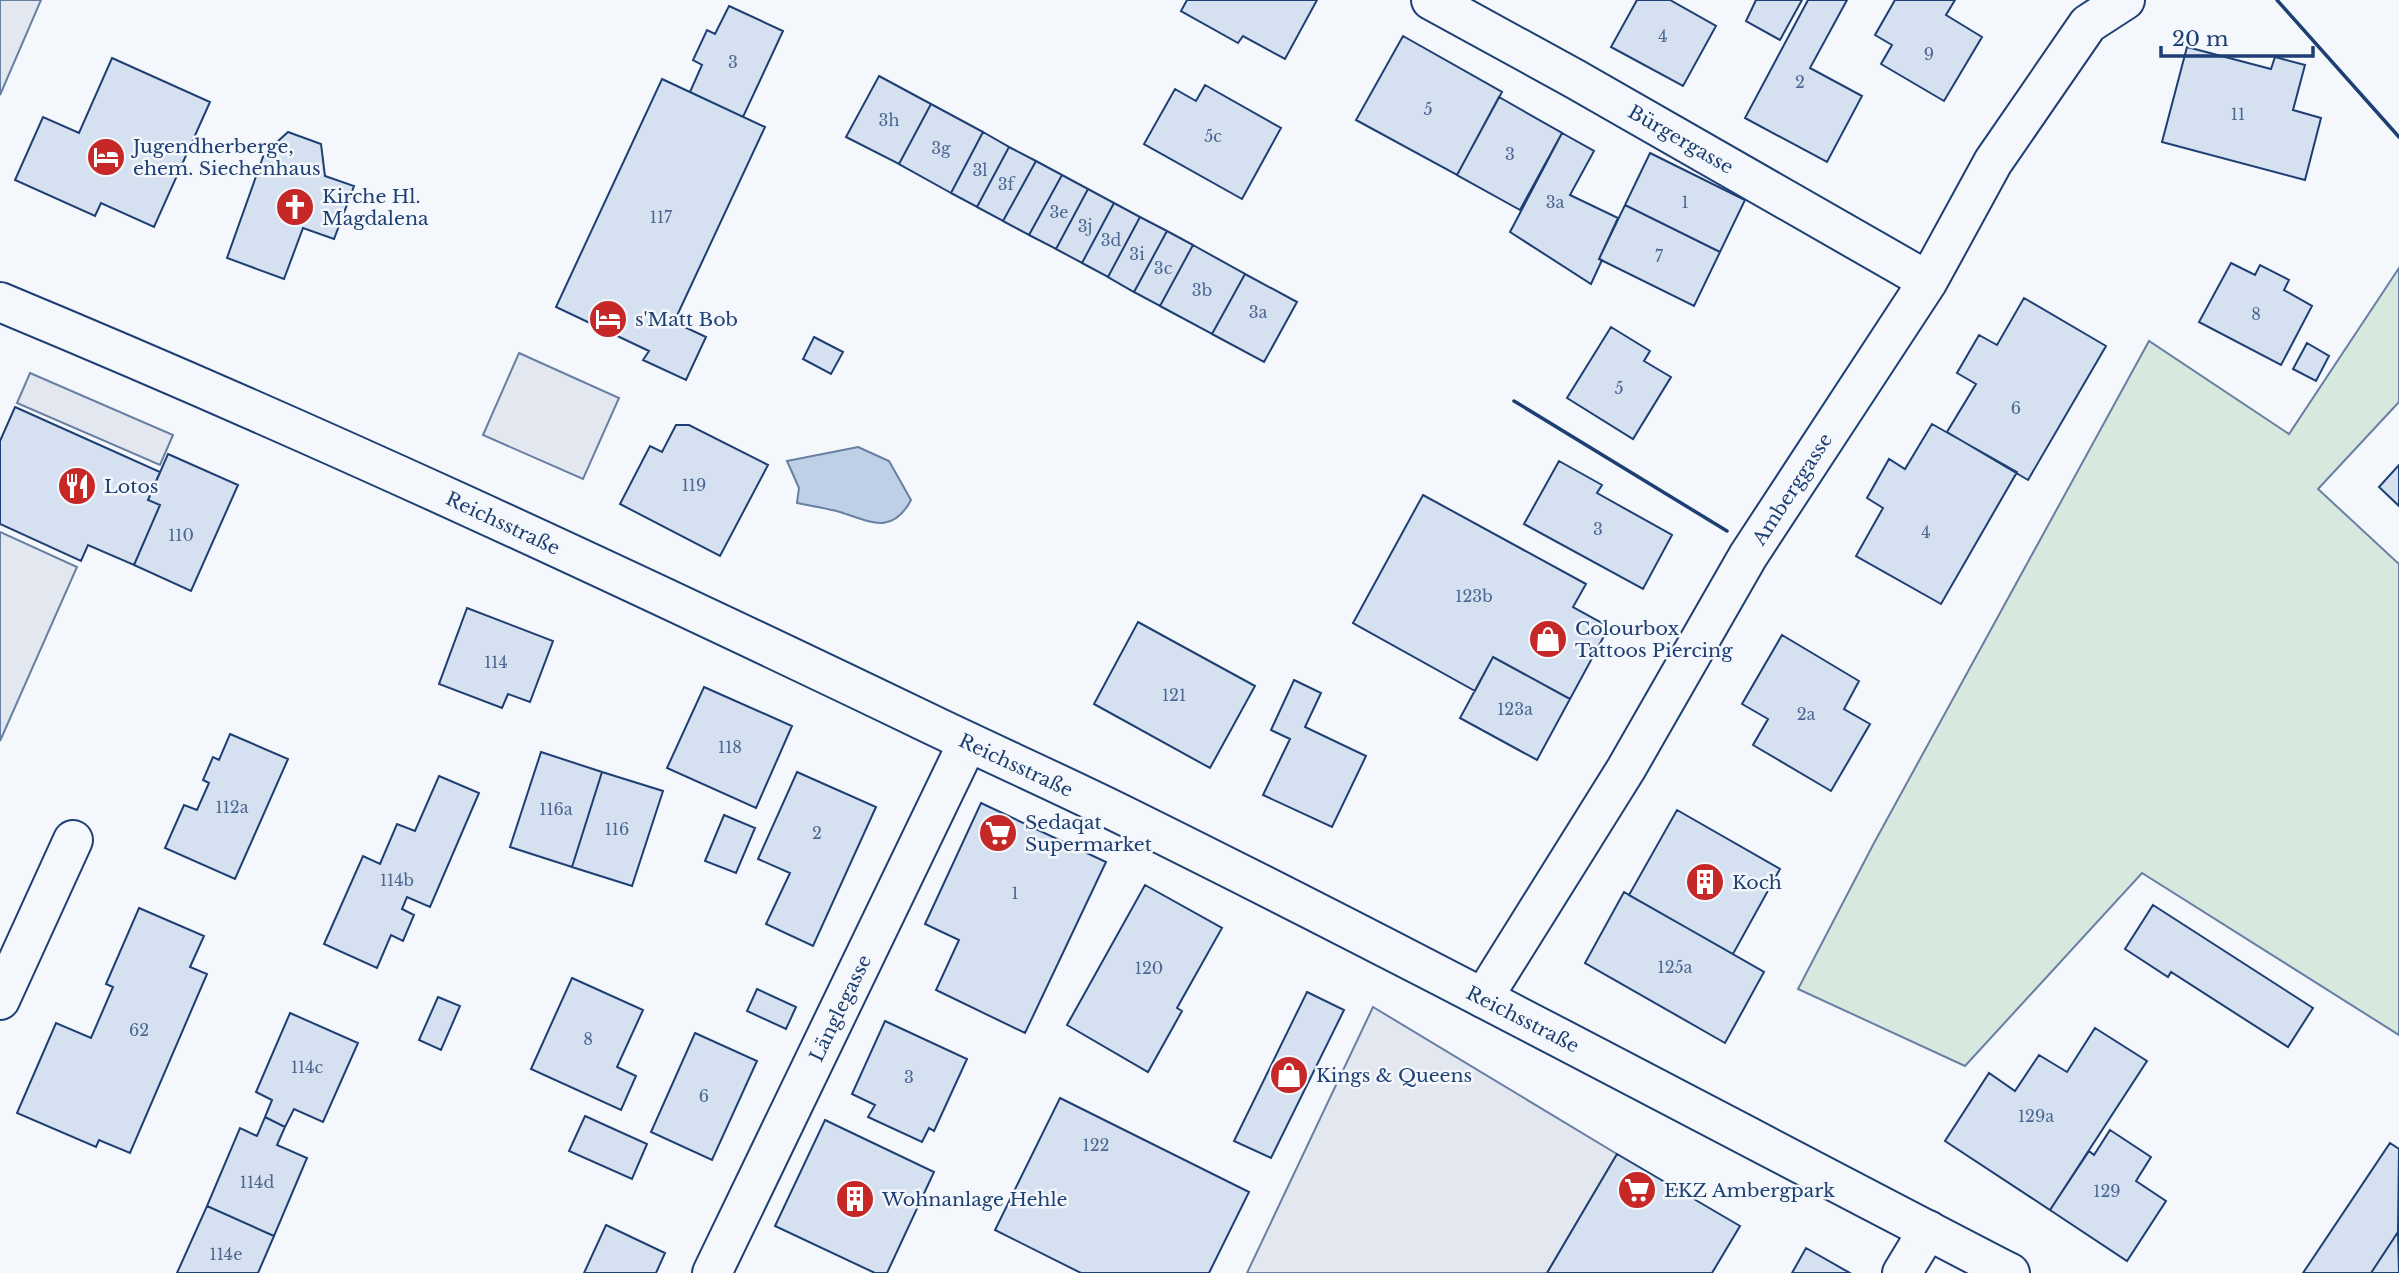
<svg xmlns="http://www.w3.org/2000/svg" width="2399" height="1273" font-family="'Libre Baskerville',serif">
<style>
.green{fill:#d7e8df;stroke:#687fa3;stroke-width:2}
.parking{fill:#e3e8f0;stroke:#687fa3;stroke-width:2}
.water{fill:#bed0e5;stroke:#687fa3;stroke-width:2}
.building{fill:#d5e0f0;stroke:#1d3f73;stroke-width:2}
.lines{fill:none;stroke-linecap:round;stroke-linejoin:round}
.minor-casing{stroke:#1d3f73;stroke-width:42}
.primary-casing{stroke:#1d3f73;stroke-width:42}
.minor{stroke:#f4f7fb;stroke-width:38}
.primary{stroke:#f4f7fb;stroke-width:38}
.wall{stroke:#1d3f73;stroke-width:3.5}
.labels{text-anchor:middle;stroke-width:5;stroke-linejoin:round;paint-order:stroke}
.number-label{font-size:16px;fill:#4b6792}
.street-label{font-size:19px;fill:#1d3f73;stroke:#f4f7fb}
.poi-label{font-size:19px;fill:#1d3f73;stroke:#f4f7fb;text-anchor:start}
</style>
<rect width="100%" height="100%" fill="#f4f7fb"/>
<path class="green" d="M2399,268V402L2318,489L2399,564V1035L2142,873L1965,1066L1798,989L1874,843L2149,341L2289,434Z"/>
<path class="parking" d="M0,0H41L0,95Z
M519,353L619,398L583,479L483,435Z
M30,373L173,435L160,465L17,403Z
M0,532L77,567L0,741Z
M1373,1007L1617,1154L1547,1273H1247Z"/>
<path class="water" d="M858,447L889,461L911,500C892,536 869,521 840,512C826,508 811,506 797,503L799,488L787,461Z"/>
<path class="building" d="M1187,0H1317L1285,59L1243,36L1238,43L1181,11Z
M1637,0H1670L1716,26L1683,86L1611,47Z
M1756,0H1802L1780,40L1746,21Z
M1808,0H1847L1810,68L1862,96L1827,162L1745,118Z
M1895,0H1955L1946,15L1982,37L1944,101L1881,64L1892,45L1875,35Z
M729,6L783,31L743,117L690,92L702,65L693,60L707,30L715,34Z
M1403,36L1502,92L1457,175L1356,120Z
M2187,47L2271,69L2275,57L2305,65L2293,110L2321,118L2305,180L2162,142Z
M112,58L210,102L154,227L101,203L95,216L15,180L43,117L79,133Z
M879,76L931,104L899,164L846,137Z
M662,79L765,127L674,322L706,337L686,380L643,360L649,351L556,307Z
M1205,85L1281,128L1242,199L1144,144L1175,89L1196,101Z
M1499,97L1562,133L1520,210L1457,175Z
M931,104L983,132L951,193L899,164Z
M288,132L321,144L325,176L354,186L334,239L303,228L284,279L227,258L264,154Z
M983,132L1009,147L977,207L951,193Z
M1562,133L1594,151L1570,195L1618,218L1599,259L1602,260L1591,284L1510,232Z
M1009,147L1036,161L1003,221L977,207Z
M1650,153L1745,200L1720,252L1625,205Z
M1036,161L1062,175L1029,235L1003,221Z
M1062,175L1088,189L1056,249L1029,235Z
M1088,189L1114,203L1082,263L1056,249Z
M1114,203L1140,217L1108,277L1082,263Z
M1625,205L1720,252L1694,306L1599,259Z
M1140,217L1167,231L1134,292L1108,277Z
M1167,231L1193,245L1160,306L1134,292Z
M1193,245L1245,274L1212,334L1160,306Z
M2231,263L2255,275L2260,265L2289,280L2284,290L2312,306L2281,365L2199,322Z
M1245,274L1297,302L1264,362L1212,334Z
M2024,298L2106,346L2028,480L1947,432L1976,384L1957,373L1979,335L1997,345Z
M1611,327L1650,351L1644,361L1671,377L1633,439L1567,398Z
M814,337L843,352L831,374L803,359Z
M2307,343L2329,356L2316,381L2293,369Z
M15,407L160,472L148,500L160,505L134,565L88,545L81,561L0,524V441Z
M1932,424L2017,472L1941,604L1856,556L1883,508L1867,498L1889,459L1905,469Z
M676,425H689L768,465L720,556L620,504L650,446L662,452Z
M168,454L238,485L191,591L134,565L160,505L148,500Z
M1559,461L1602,485L1597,493L1672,535L1643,589L1524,524Z
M2399,465V506L2379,487Z
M1423,495L1586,584L1573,607L1609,627L1570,699L1493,657L1475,691L1353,623Z
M467,608L553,641L530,702L508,694L502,708L439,684Z
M1138,622L1255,686L1210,768L1094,704Z
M1782,635L1859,681L1844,709L1870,724L1831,791L1753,745L1768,719L1742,704Z
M1493,657L1570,699L1537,760L1460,718Z
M1294,680L1321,693L1305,727L1366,756L1332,827L1263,795L1290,739L1271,730Z
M704,687L792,726L756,808L667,768Z
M230,734L288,759L235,879L165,848L184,805L197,810L209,783L203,780L213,757L219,760Z
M541,752L602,772L572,867L510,847Z
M602,772L663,791L632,886L572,867Z
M797,772L876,807L813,946L766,924L790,873L758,859Z
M439,776L479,793L430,907L407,897L402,909L414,915L403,941L391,935L377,968L324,944L363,856L380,864L397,824L415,831Z
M981,803L1106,862L1025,1033L936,990L959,940L925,924Z
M1677,810L1780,869L1733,954L1629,895Z
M724,815L755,828L736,873L705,861Z
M1145,885L1222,928L1177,1008L1182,1011L1148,1072L1067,1025Z
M1624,892L1764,972L1725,1043L1585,963Z
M2153,905L2313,1008L2288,1047L2171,972L2168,977L2125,949Z
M139,908L204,936L190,967L207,974L130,1153L99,1140L96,1147L17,1113L56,1023L91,1038L113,987L106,984Z
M572,978L643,1010L617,1067L636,1076L621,1110L531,1069Z
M757,989L796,1007L786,1029L747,1011Z
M1307,992L1344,1010L1271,1158L1234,1141Z
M438,997L460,1006L441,1050L419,1040Z
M290,1013L358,1043L323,1122L294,1109L285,1127L265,1117L272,1100L256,1092Z
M885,1021L967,1059L934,1131L929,1128L922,1142L868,1117L875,1105L852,1094Z
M2095,1028L2147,1061L2050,1210L1945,1141L1989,1073L2015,1091L2039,1055L2067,1072Z
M695,1033L757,1061L712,1160L651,1132Z
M1060,1098L1249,1192L1209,1273H1081L995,1230Z
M585,1116L647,1144L632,1179L569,1151Z
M265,1117L285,1127L277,1145L307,1158L274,1236L207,1206L240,1128L257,1136Z
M825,1120L934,1172L887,1273H875L775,1226Z
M2110,1130L2151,1157L2136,1181L2166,1201L2127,1261L2050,1210L2089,1151L2094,1155Z
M2390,1143L2399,1149L2398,1232L2371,1273H2303Z
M1617,1154L1740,1226L1712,1273H1547Z
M207,1206L274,1236L258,1273H177Z
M606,1225L665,1253L656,1273H584Z
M2398,1232L2399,1273H2371Z
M1806,1248L1850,1273H1792Z"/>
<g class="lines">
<defs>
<path id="minor" d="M1431,0L1575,79L1928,281
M1483,998L1626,769L1748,556L1928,281L1993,162L2088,24L2125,0
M0,1000L73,840
M712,1273L968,742
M1902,1273L1928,1230"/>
<path id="primary" d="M0,302C311,431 616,573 920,719C990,753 1063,785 1133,820C1428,966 1718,1122 2010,1273"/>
</defs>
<use href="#minor" class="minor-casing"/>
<use href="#primary" class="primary-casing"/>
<use href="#minor" class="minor"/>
<use href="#primary" class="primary"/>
<path class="wall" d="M2277,0L2399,137
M1514,401L1727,531"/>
</g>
<defs>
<symbol id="hotel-disc" viewBox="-11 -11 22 22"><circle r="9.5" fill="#c62828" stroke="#f4f7fb"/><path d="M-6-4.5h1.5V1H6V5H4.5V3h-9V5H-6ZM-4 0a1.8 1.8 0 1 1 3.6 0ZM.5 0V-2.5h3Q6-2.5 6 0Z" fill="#fff"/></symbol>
<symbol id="church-disc" viewBox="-11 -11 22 22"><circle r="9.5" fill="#c62828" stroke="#f4f7fb"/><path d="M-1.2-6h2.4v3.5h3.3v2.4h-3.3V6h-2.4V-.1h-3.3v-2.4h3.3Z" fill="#fff"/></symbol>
<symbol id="restaurant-disc" viewBox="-11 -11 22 22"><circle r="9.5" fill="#c62828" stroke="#f4f7fb"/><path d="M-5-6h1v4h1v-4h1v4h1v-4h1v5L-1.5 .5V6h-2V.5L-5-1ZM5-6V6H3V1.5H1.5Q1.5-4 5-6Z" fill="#fff"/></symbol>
<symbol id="shop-disc" viewBox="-11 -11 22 22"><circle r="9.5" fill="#c62828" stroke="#f4f7fb"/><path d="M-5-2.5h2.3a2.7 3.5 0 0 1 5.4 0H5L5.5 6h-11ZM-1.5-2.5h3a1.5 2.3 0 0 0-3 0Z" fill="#fff"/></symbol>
<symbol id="supermarket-disc" viewBox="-11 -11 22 22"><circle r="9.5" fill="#c62828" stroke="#f4f7fb"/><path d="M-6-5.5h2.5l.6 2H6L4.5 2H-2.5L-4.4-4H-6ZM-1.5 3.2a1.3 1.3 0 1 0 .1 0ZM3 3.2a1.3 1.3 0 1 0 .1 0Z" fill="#fff"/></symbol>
<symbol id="building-disc" viewBox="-11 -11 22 22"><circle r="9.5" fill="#c62828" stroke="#f4f7fb"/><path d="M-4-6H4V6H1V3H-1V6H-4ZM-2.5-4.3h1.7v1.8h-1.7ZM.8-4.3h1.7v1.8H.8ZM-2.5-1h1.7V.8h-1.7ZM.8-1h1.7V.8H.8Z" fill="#fff"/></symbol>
</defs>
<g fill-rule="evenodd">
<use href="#hotel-disc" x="84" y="135" width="44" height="44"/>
<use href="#church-disc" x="273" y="185" width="44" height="44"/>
<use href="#hotel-disc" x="586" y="297" width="44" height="44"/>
<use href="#restaurant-disc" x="55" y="464" width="44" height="44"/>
<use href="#shop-disc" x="1526" y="617" width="44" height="44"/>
<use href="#supermarket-disc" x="976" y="811" width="44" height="44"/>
<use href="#building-disc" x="1683" y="860" width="44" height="44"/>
<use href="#shop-disc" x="1267" y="1053" width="44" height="44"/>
<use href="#supermarket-disc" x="1615" y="1168" width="44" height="44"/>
<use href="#building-disc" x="833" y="1177" width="44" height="44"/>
</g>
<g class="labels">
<g class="number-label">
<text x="1663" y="42">4</text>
<text x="1929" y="60">9</text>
<text x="733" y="68">3</text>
<text x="1800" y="88">2</text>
<text x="1428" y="115">5</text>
<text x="2238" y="120">11</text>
<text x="889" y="126">3h</text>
<text x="1213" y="142">5c</text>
<text x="941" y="154">3g</text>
<text x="1510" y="160">3</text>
<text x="980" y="176">3l</text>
<text x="1006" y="190">3f</text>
<text x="1555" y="208">3a</text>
<text x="1685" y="208">1</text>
<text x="1059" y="218">3e</text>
<text x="661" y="223">117</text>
<text x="1085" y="232">3j</text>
<text x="1111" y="246">3d</text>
<text x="1137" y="260">3i</text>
<text x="1659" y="262">7</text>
<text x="1163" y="274">3c</text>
<text x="1202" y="296">3b</text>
<text x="1258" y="318">3a</text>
<text x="2256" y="320">8</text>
<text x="1619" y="394">5</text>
<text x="2016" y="414">6</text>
<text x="694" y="491">119</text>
<text x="1598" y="535">3</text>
<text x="1926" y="538">4</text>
<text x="181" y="541">110</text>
<text x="1474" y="602">123b</text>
<text x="496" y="668">114</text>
<text x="1174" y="701">121</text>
<text x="1515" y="715">123a</text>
<text x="1806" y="720">2a</text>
<text x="730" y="753">118</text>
<text x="232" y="813">112a</text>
<text x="556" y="815">116a</text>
<text x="617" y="835">116</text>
<text x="817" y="839">2</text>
<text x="397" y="886">114b</text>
<text x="1015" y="899">1</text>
<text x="1675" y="973">125a</text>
<text x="1149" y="974">120</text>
<text x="139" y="1036">62</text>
<text x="588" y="1045">8</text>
<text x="307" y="1073">114c</text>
<text x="909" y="1083">3</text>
<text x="704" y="1102">6</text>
<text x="2036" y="1122">129a</text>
<text x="1096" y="1151">122</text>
<text x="257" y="1188">114d</text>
<text x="2107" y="1197">129</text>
<text x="226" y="1260">114e</text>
</g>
<g class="street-label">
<text transform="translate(1681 139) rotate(30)" y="7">Bürgergasse</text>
<text transform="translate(1792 489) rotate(-57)" y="7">Amberggasse</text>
<text transform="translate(503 523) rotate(25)" y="7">Reichsstraße</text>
<text transform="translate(1016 765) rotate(25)" y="7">Reichsstraße</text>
<text transform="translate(840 1008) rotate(-64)" y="7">Länglegasse</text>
<text transform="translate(1523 1019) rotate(27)" y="7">Reichsstraße</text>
</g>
<g class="poi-label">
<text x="133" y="153">Jugendherberge,<tspan x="133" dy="22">ehem. Siechenhaus</tspan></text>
<text x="322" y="203">Kirche Hl.<tspan x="322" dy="22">Magdalena</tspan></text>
<text x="635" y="326">s'Matt Bob</text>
<text x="104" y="493">Lotos</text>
<text x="1575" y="635">Colourbox<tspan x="1575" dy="22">Tattoos Piercing</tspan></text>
<text x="1025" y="829">Sedaqat<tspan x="1025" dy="22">Supermarket</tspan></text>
<text x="1732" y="889">Koch</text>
<text x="1316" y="1082">Kings &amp; Queens</text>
<text x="1664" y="1197">EKZ Ambergpark</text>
<text x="882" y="1206">Wohnanlage Hehle</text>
</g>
</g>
<path d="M2161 46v10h152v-10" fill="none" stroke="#1d3f73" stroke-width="3.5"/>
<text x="2172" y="46" font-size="21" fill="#1d3f73" stroke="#f4f7fb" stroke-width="5" paint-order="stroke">20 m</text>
</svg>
